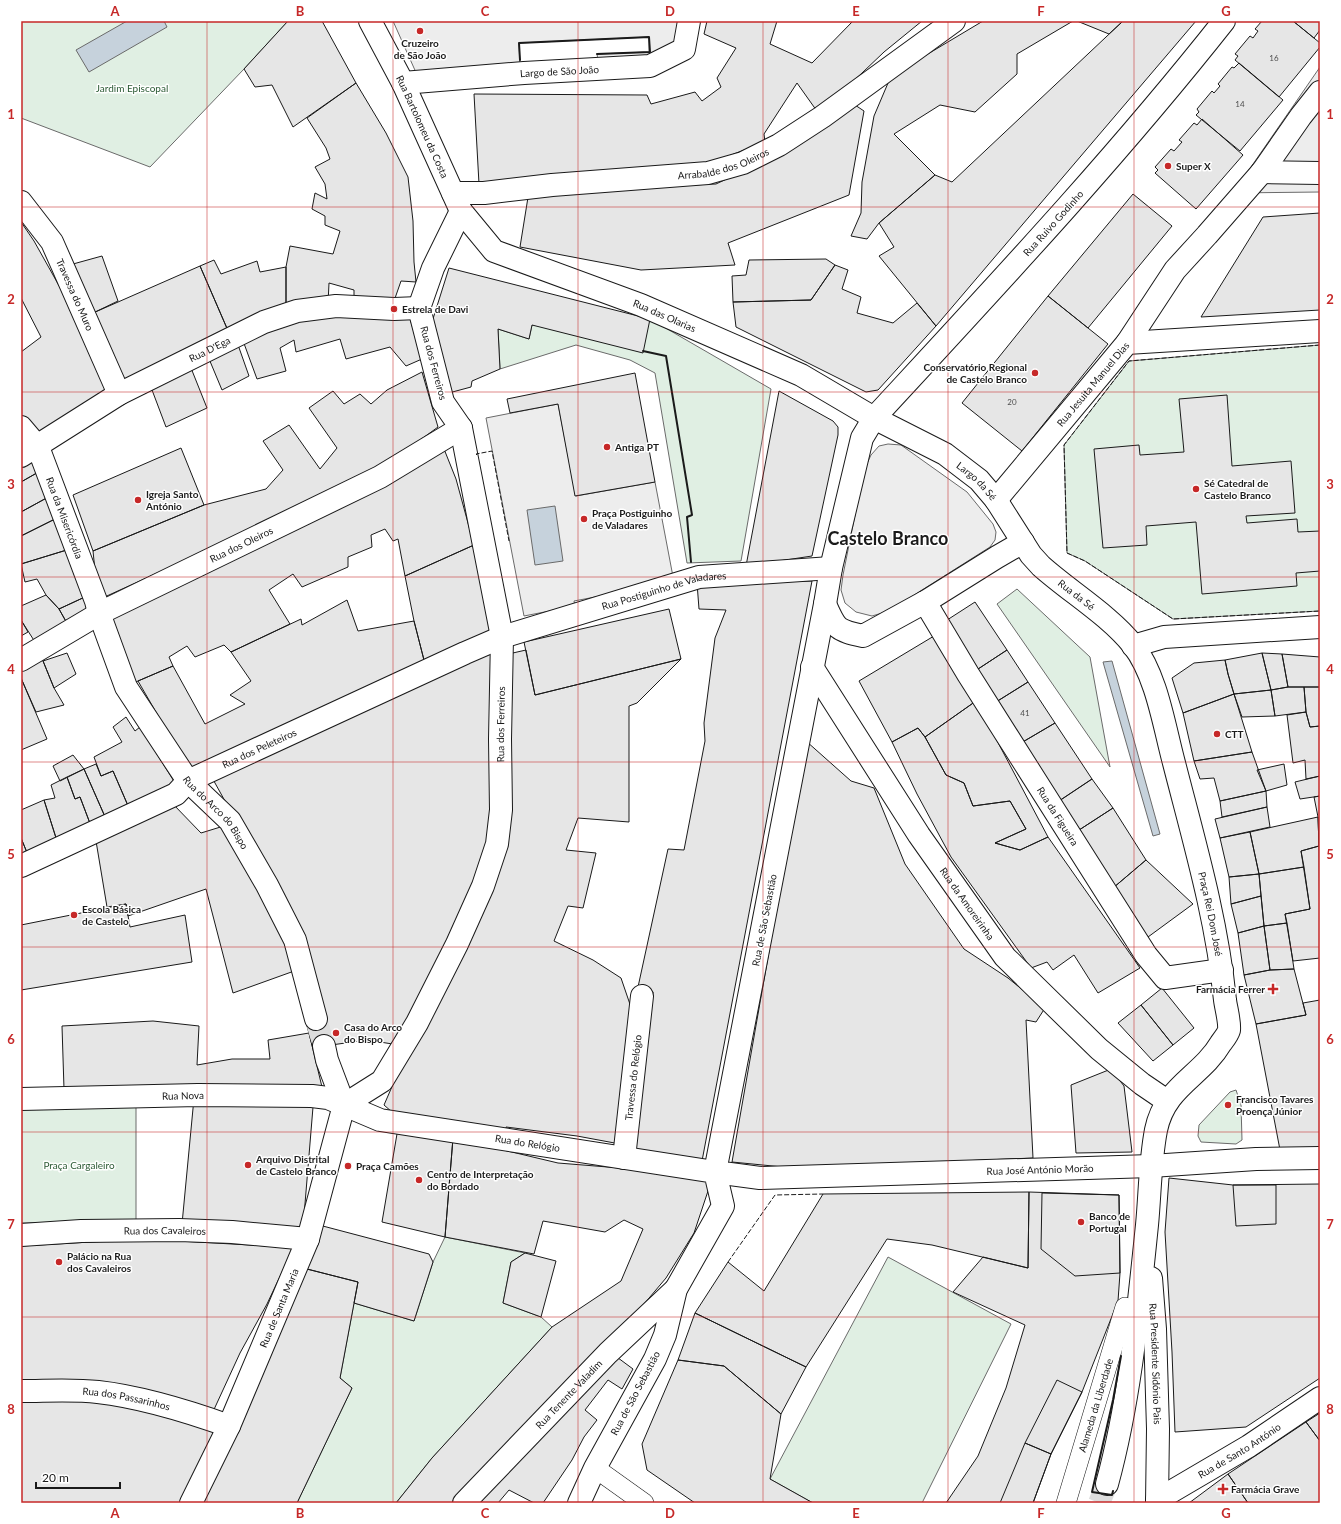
<svg xmlns="http://www.w3.org/2000/svg" width="1341" height="1524" font-family="Lato,sans-serif">
<style>
.green{fill:#e0efe3;stroke:#6a6a6a}
.parking{fill:#ededed;stroke:#6a6a6a}
.water{fill:#c6d2dc;stroke:#6a6a6a}
.building{fill:#e6e6e6;stroke:#1a1a1a}
.lines{fill:none;stroke-linecap:round;stroke-linejoin:round}
.minor-tunnel{stroke:#ddd;stroke-width:22;stroke-dasharray:22 11;stroke-linecap:butt}
.secondary-tunnel{stroke:#ddd;stroke-width:22;stroke-dasharray:22 11;stroke-linecap:butt}
.pedestrian-casing{stroke:#1a1a1a;stroke-width:20}
.minor-casing{stroke:#1a1a1a;stroke-width:24}
.secondary-casing{stroke:#1a1a1a;stroke-width:24}
.pedestrian{stroke:#fff;stroke-width:19}
.minor{stroke:#fff;stroke-width:22}
.secondary{stroke:#fff;stroke-width:22}
.fence{stroke:#1a1a1a;stroke-width:1;stroke-dasharray:5 2;stroke-linecap:butt}
.wall{stroke:#1a1a1a;stroke-width:2}
.grid{fill:none;stroke:#c62828;stroke-width:1;stroke-opacity:0.55}
.poi-dot{fill:#c62828;stroke:#fff;stroke-width:1.5}
.labels{text-anchor:middle;stroke-width:3;stroke-linejoin:round;paint-order:stroke}
.number-label{font-size:8px;fill:#4d4d4d}
.poi-label{font-size:10px;font-weight:bold;fill:#1a1a1a;stroke:#fff;text-anchor:start}
.street-label{font-size:10px;fill:#1a1a1a;stroke:#fff}
.park-label{font-size:10px;fill:#2b5a34;stroke:#fff}
.town-label{font-size:18px;font-weight:bold;fill:#1a1a1a;stroke:#fff}
.neatline{fill:none;stroke:#c62828;stroke-width:1.5}
.grid-label{font-size:13px;text-anchor:middle;font-weight:bold;fill:#c62828}
</style>
<rect width="100%" height="100%" fill="#fff"/>
<path class="green" d="M21,21H288L244,69L150,167L21,118Z
M650,319L771,389L741,561L687,563L655,373L630,360L576,345L500,369L498,329L529,339L532,325Z
M1320,345V611L1173,619L1085,561L1067,553L1064,445L1129,361Z
M1017,589L1090,657L1110,767L997,604Z
M1236,1090L1241,1105L1242,1140L1236,1144L1201,1142L1198,1136L1199,1125L1230,1092Z
M136,1104V1221L21,1223V1108Z
M445,1237L525,1253L511,1262L503,1303L541,1317L552,1327L432,1458L396,1503H297L352,1388L340,1378L354,1303L414,1321L433,1262Z
M888,1257L1011,1324L922,1503H813L770,1479Z"/>
<path class="parking" d="M393,21H681L675,47L663,56L598,60L597,54L649,52V37L519,43L520,67L418,77Z
M1320,67V192L1233,193Z
M558,404L576,496L655,482L674,582L574,601L575,606L524,616L486,418Z
M888,444L901,445L967,492L993,524L996,532L995,540L990,547L889,611L872,616L856,612L845,603L841,590L843,575L864,470L871,455L879,446Z"/>
<path class="water" d="M127,21H164L167,27L89,72L76,50Z
M555,506L563,561L535,565L527,510Z
M1112,661L1160,834L1153,836L1103,662Z"/>
<path class="building" d="M288,21H322L356,83L293,127L272,85L255,87L244,69Z
M707,21H777L770,44L812,63L853,21H922L884,52L819,114L797,83L764,134L765,142L687,172L479,184L474,94L647,95L651,104L695,92L702,101L721,87L717,78L736,48L704,34Z
M983,21H1073L1017,54V74L975,112L940,105L894,134L935,175L879,223L867,239L851,236L861,213L862,182L874,116L891,76Z
M1077,21H1123L1109,34Z
M1123,21H1196L936,326L879,256L894,247L879,223L935,175L952,182Z
M1262,21H1293L1320,43V47L1279,97L1235,60L1238,56L1235,54L1250,36L1253,38L1258,31L1255,29Z
M1293,21H1320V30L1314,38Z
M1239,63L1283,100L1240,151L1196,115L1199,112L1197,109L1212,91L1214,93L1220,86L1218,84L1232,67L1234,68Z
M356,83L386,133L408,177L413,221L414,262L416,282L401,281L393,304L354,298V290L329,283L328,304L286,307V267L290,246L333,254L340,231L325,225V216L312,209L315,193L327,199L325,184L315,167L330,159L326,148L307,118Z
M849,101L864,111L849,195L728,243L735,265L641,270L520,247L529,191L716,184L773,157L832,123Z
M1202,119L1243,155L1196,209L1155,173L1158,170L1155,167L1171,149L1174,151L1182,142L1179,140L1194,123L1197,125Z
M1133,194L1172,226L1088,328L1048,296Z
M1320,213V310L1201,317L1263,217Z
M21,222L34,241L62,291L110,386L41,437L21,417V352L41,337L21,298Z
M102,256L118,301L93,313L73,264Z
M826,259L835,265L811,300L733,302L732,276L746,275L749,260Z
M214,260L221,274L257,261L260,272L286,267V307L229,333L200,266Z
M835,265L848,270L842,289L861,297L857,313L893,323L917,303L936,326L878,390L866,392L736,327L733,302L811,300Z
M200,266L229,333L121,381L93,313Z
M449,268L650,319L643,353L532,325L529,339L498,329L500,369L472,381L471,387L445,394L432,322Z
M1048,296L1108,344L1022,451L962,403Z
M408,312L422,359L406,366L390,347L346,359L340,339L296,352L294,340L280,348L286,371L257,379L242,338L294,316Z
M237,342L249,376L222,390L207,354Z
M189,363L207,408L166,427L149,382Z
M422,372L438,427L371,476L98,600L93,551L204,505L266,489L283,470L263,441L289,425L320,469L337,448L309,408L333,391L344,404L360,394L371,404L387,390Z
M635,373L655,482L575,496L558,404L510,413L507,399Z
M779,391L833,421L838,427V435L812,556L746,566Z
M1227,395L1232,466L1291,461L1295,513L1246,516L1247,523L1297,519L1298,532L1320,531V571L1296,573L1297,586L1202,594L1196,522L1146,526L1147,545L1103,548L1094,449L1139,445L1140,455L1184,452L1179,399Z
M181,448L204,505L93,551L73,495Z
M444,449L456,479L474,545L405,576L398,539L393,541L385,529L371,535L372,547L348,557V567L302,587L293,574L269,590L290,624L231,652L224,645L195,657L187,646L169,657L173,666L131,684L104,615Z
M36,451L42,470L21,482V461Z
M42,470L52,495L21,512V482Z
M52,495L59,517L21,536V512Z
M59,517L70,549L21,564V536Z
M474,545L495,633L425,664L414,621L405,576Z
M70,549L87,596L59,609L46,595L37,579L25,582L21,564Z
M812,581L702,1161L630,1153L653,992L638,987L668,849L684,850L705,741L704,723L715,638L726,610L699,609L697,583Z
M46,595L59,609L68,625L35,642L21,620V606Z
M87,596L93,612L68,625L59,609Z
M347,600L358,631L414,621L425,664L190,771L138,681L173,666L205,724L245,704L230,695L251,681L231,652L301,619L302,625Z
M975,602L1007,650L975,671L944,622Z
M669,609L681,659L535,695L524,642Z
M21,620L28,632L21,636Z
M934,636L976,701L925,737L918,728L892,742L859,681Z
M495,649L494,836L399,1045L367,1040L324,1046L313,1049L306,1022L302,940L210,774Z
M526,650L535,695L681,659L637,703L629,706V822L578,818L566,850L596,853L583,908L568,906L554,941L593,960L621,978L634,1016L620,1144L577,1136L506,1127V1133L392,1112L384,1105L511,813L504,655Z
M1007,650L1028,682L996,702L975,671Z
M39,651L54,688L64,705L36,712L21,678V668Z
M67,653L76,674L54,688L43,661Z
M1262,653L1282,654L1288,687L1271,690Z
M1262,653L1271,690L1234,694L1228,674L1225,660Z
M1282,654L1320,657V687H1288Z
M1225,660L1228,674L1234,694L1183,713L1172,678L1194,663Z
M21,678L47,739L21,750Z
M1028,682L1055,723L1021,743L996,702Z
M1288,687H1304L1306,712L1275,716L1271,690Z
M1304,687H1320V726L1310,727L1306,712Z
M1271,690L1275,716L1242,717L1234,694Z
M1234,694L1252,752L1194,761L1183,713Z
M976,701L1048,837L1020,850L995,843L1026,829L1010,801L973,806L964,783L946,775L925,737Z
M1306,712L1310,727L1320,726V776L1306,779L1305,760L1293,763L1287,715Z
M126,717L135,731L140,727L177,786L129,808L113,771L101,776L94,757L122,742L113,727Z
M1055,723L1092,779L1056,803L1021,743Z
M918,728L925,737L946,775L964,783L973,806L1010,801L1026,829L995,843L1020,850L1048,837L1140,968L1098,993L1074,955L1053,970L1047,962L1031,968L951,857L917,794L892,742Z
M806,741L851,781L874,788L905,864L964,949L1008,978L1045,1008L1036,1022L1026,1020L1033,1158L793,1168L732,1162Z
M1252,752L1266,791L1220,801L1214,778L1200,779L1194,761Z
M73,755L84,769L60,781L53,766Z
M96,764L101,776L113,771L129,808L106,819L84,769Z
M1284,764L1287,785L1266,791L1257,770Z
M84,769L106,819L91,826L80,797L75,799L67,777Z
M1320,776V796L1300,799L1295,782Z
M67,777L75,799L80,797L91,826L57,841L44,800L55,798L51,785Z
M1092,779L1113,808L1076,832L1056,803Z
M1266,791L1267,807L1222,817L1220,801Z
M1320,796V846H1319L1318,817L1314,797Z
M44,800L57,841L28,855L21,838V810Z
M172,803L201,833L227,825L273,909L297,970L233,993L206,889L128,916L126,904L107,907L96,841Z
M1267,807L1270,827L1220,838L1215,819Z
M1113,808L1146,860L1113,888L1076,832Z
M1318,817L1319,846L1301,851L1304,867L1259,874L1250,832Z
M1250,832L1259,874L1229,877L1220,838Z
M21,838L28,855L21,858Z
M1319,846L1320,958L1293,961L1285,914L1310,909L1301,851Z
M1146,860L1193,904L1148,937L1113,888Z
M1304,867L1310,909L1285,914L1287,923L1264,926L1259,874Z
M1259,874L1261,896L1231,904L1229,877Z
M1261,896L1264,926L1238,933L1231,904Z
M126,904L130,927L185,915L192,962L21,990V925Z
M1287,923L1294,969L1270,970L1264,926Z
M1264,926L1270,970L1244,975L1238,933Z
M1294,969L1306,1015L1256,1024L1244,975L1270,970Z
M1162,988L1194,1028L1173,1045L1141,1005Z
M1320,1000V1148L1280,1150L1256,1024L1306,1015L1303,1003Z
M1141,1005L1173,1045L1153,1061L1118,1023Z
M153,1021L199,1026L197,1065L232,1059H270L268,1040L309,1033L322,1087L64,1089L62,1026Z
M1111,1069L1124,1086L1132,1152L1076,1153L1071,1085Z
M194,1098L313,1107L303,1228L182,1224Z
M398,1128L453,1138L445,1237L382,1222Z
M453,1138L558,1163L670,1172L711,1182L694,1233L666,1278L606,1349L460,1503H396L432,1458L552,1327L621,1281L643,1229L624,1220L605,1232L543,1221L534,1254L445,1237Z
M1169,1178L1233,1185L1320,1184V1378L1246,1427L1175,1432L1172,1352L1165,1232Z
M1233,1185H1276V1224L1236,1226Z
M1029,1192L1028,1268L932,1245L887,1239L806,1367L695,1313L728,1262L764,1291L823,1194Z
M1029,1192L1119,1195L1120,1273L1118,1301L1082,1392L1051,1454L1033,1503H946L978,1456L1006,1388L1025,1325L953,1292L983,1257L1028,1268Z
M1042,1193L1119,1195L1120,1273L1075,1276L1041,1249Z
M319,1225L429,1254L433,1262L414,1321L354,1303L358,1282L303,1268Z
M144,1239L285,1247L293,1249L267,1304L240,1353L211,1416L21,1382V1246Z
M525,1253L556,1261L541,1317L503,1303L511,1262Z
M303,1268L358,1282L340,1378L352,1388L297,1503H195Z
M695,1313L806,1367L781,1414L724,1366L678,1360Z
M606,1349L633,1369L622,1389L608,1380L585,1410L597,1420L584,1437L572,1460L543,1503H534L509,1490L498,1503H460Z
M678,1360L724,1366L781,1414L770,1479L813,1503H695L647,1470L642,1444Z
M1057,1380L1082,1392L1051,1454L1025,1443Z
M21,1391L97,1392L225,1424L186,1503H21Z
M1320,1413V1441L1306,1422Z
M1306,1422L1320,1441V1503H1248L1228,1474Z
M1025,1443L1051,1454L1033,1503H1000Z
M1228,1474L1248,1503H1189Z"/>
<g class="lines">
<path class="minor-tunnel" d="M316,1019L324,1046"/>
<path class="secondary-tunnel" d="M1099,1503L1107,1484"/>
<defs>
<g id="pedestrian">
<path d="M595,1468L644,1503"/>
<path id="s1" d="M1066,1503L1125,1307"/>
</g>
<g id="minor">
<path id="s2" d="M1224,21C1115,159 994,288 874,418L862,438L831,568L825,604L715,1172L760,1178L1151,1166L1256,1159L1320,1158"/>
<path id="s3" d="M403,83L524,73L650,66L684,49L689,21"/>
<path d="M1262,172L1320,173"/>
<path id="s4" d="M453,193H484L552,185L708,173L743,163L779,145L822,117L954,21"/>
<path id="s5" d="M21,202L52,242L119,394"/>
<path d="M419,308L433,268L461,211"/>
<path d="M1127,343L1175,270L1207,235L1262,172L1301,116L1320,92"/>
<path id="s6" d="M21,427L38,447L96,601L99,613L126,687L188,781L230,821L267,885L295,940L316,1019"/>
<path id="s7" d="M21,456L119,394L264,322L297,311L336,306L394,309L419,308"/>
<path id="s8" d="M996,500L1127,343L1320,331"/>
<path id="s9" d="M925,602L968,674L1146,955L1165,978L1222,970"/>
<path d="M825,604C836,629 836,630 863,636L925,602L997,557L1023,542"/>
<path d="M1133,646L1164,637L1320,627"/>
<path id="s10" d="M21,660L102,612L380,477L461,428"/>
<path id="s11" d="M812,667L919,835L1005,957L1099,1049L1142,1084L1167,1101"/>
<path id="s12" d="M21,866L176,794L188,781L465,653L502,637L699,577L831,568"/>
<path d="M324,1046L327,1060L344,1105"/>
<path id="s13" d="M21,1099L198,1095L312,1096L328,1098L380,1120L715,1172L723,1206L676,1289L665,1335L655,1359L595,1468L579,1503"/>
<path id="s14" d="M344,1105L382,1081L417,1023L457,944L483,886L497,844L501,810L500,739L502,637L461,428L443,402L419,308"/>
<path id="s15" d="M624,1158L642,996"/>
<path id="s16" d="M21,1235L81,1231L179,1230L232,1232L308,1239"/>
<path id="s17" d="M21,1391C46,1391 73,1389 98,1392C142,1397 187,1411 229,1426"/>
<path id="s18" d="M1157,1500L1249,1446L1320,1398"/>
<path id="s19" d="M191,1503L229,1426L308,1239L344,1105"/>
<path id="s20" d="M464,1503L608,1353L676,1289"/>
</g>
<g id="secondary">
<path id="s21" d="M370,21L403,83L461,211L494,251L641,305L801,375L874,418L945,454L979,480L996,500L1031,555L1041,566C1070,592 1109,615 1133,645C1157,676 1164,726 1174,763C1194,841 1217,919 1225,1000C1226,1008 1230,1022 1229,1030C1228,1034 1224,1039 1221,1043C1201,1077 1165,1086 1156,1130C1150,1161 1150,1194 1147,1225C1138,1312 1130,1400 1107,1484"/>
<path id="s22" d="M1151,1278L1155,1329L1158,1429L1157,1503"/>
</g>
</defs>
<use href="#pedestrian" class="pedestrian-casing"/>
<use href="#minor" class="minor-casing"/>
<use href="#secondary" class="secondary-casing"/>
<use href="#pedestrian" class="pedestrian"/>
<use href="#minor" class="minor"/>
<use href="#secondary" class="secondary"/>
<path class="fence" d="M1320,345L1129,361L1064,445L1067,553L1085,561L1173,619L1320,611
M477,455L476,454L492,451L509,541
M728,1262L775,1195L823,1194"/>
<path class="wall" d="M520,60L519,43L649,37L650,52L597,54
M643,351L666,356L692,515L687,517L691,562
M1113,1491L1112,1495L1092,1492L1113,1400L1121,1356"/>
</g>
<path class="grid" d="M207,21V1503M393,21V1503M578,21V1503M763,21V1503M948,21V1503M1134,21V1503M21,207H1320M21,392H1320M21,577H1320M21,762H1320M21,947H1320M21,1132H1320M21,1317H1320"/>
<g class="poi-dot">
<circle cx="420" cy="31" r="4"/>
<circle cx="1168" cy="166" r="4"/>
<circle cx="394" cy="309" r="4"/>
<circle cx="1035" cy="373" r="4"/>
<circle cx="607" cy="447" r="4"/>
<circle cx="1196" cy="489" r="4"/>
<circle cx="138" cy="500" r="4"/>
<circle cx="584" cy="519" r="4"/>
<circle cx="1217" cy="734" r="4"/>
<circle cx="74" cy="915" r="4"/>
<path d="M1271 983h4v4h4v4h-4v4h-4v-4h-4v-4h4z"/>
<circle cx="336" cy="1033" r="4"/>
<circle cx="1228" cy="1105" r="4"/>
<circle cx="248" cy="1165" r="4"/>
<circle cx="348" cy="1166" r="4"/>
<circle cx="419" cy="1180" r="4"/>
<circle cx="1081" cy="1222" r="4"/>
<circle cx="59" cy="1262" r="4"/>
<path d="M1221 1483h4v4h4v4h-4v4h-4v-4h-4v-4h4z"/>
</g>
<g class="labels">
<g class="number-label">
<text x="1274" y="61">16</text>
<text x="1240" y="107">14</text>
<text x="1012" y="405">20</text>
<text x="1025" y="716">41</text>
</g>
<g class="poi-label">
<text x="420" y="47" text-anchor="middle">Cruzeiro<tspan x="420" dy="12">de São João</tspan></text>
<text x="1176" y="170">Super X</text>
<text x="402" y="313">Estrela de Davi</text>
<text x="1027" y="371" text-anchor="end">Conservatório Regional<tspan x="1027" dy="12">de Castelo Branco</tspan></text>
<text x="615" y="451">Antiga PT</text>
<text x="1204" y="487">Sé Catedral de<tspan x="1204" dy="12">Castelo Branco</tspan></text>
<text x="146" y="498">Igreja Santo<tspan x="146" dy="12">António</tspan></text>
<text x="592" y="517">Praça Postiguinho<tspan x="592" dy="12">de Valadares</tspan></text>
<text x="1225" y="738">CTT</text>
<text x="82" y="913">Escola Básica<tspan x="82" dy="12">de Castelo</tspan></text>
<text x="1265" y="993" text-anchor="end">Farmácia Ferrer</text>
<text x="344" y="1031">Casa do Arco<tspan x="344" dy="12">do Bispo</tspan></text>
<text x="1236" y="1103">Francisco Tavares<tspan x="1236" dy="12">Proença Júnior</tspan></text>
<text x="256" y="1163">Arquivo Distrital<tspan x="256" dy="12">de Castelo Branco</tspan></text>
<text x="356" y="1170">Praça Camões</text>
<text x="427" y="1178">Centro de Interpretação<tspan x="427" dy="12">do Bordado</tspan></text>
<text x="1089" y="1220">Banco de<tspan x="1089" dy="12">Portugal</tspan></text>
<text x="67" y="1260">Palácio na Rua<tspan x="67" dy="12">dos Cavaleiros</tspan></text>
<text x="1231" y="1493">Farmácia Grave</text>
</g>
<g class="street-label">
<text dy="4" stroke="none"><textPath href="#s3" startOffset="157">Largo de São João</textPath></text>
<text dy="4" stroke="none"><textPath href="#s21" startOffset="118">Rua Bartolomeu da Costa</textPath></text>
<text dy="4" stroke="none"><textPath href="#s4" startOffset="273">Arrabalde dos Oleiros</textPath></text>
<text transform="translate(1053 223) rotate(-48)" y="4">Rua Ruivo Godinho</text>
<text dy="4" stroke="none"><textPath href="#s5" startOffset="108">Travessa do Muro</textPath></text>
<text dy="4" stroke="none"><textPath href="#s21" startOffset="445">Rua das Olarias</textPath></text>
<text dy="4" stroke="none"><textPath href="#s7" startOffset="217">Rua D'Ega</textPath></text>
<text transform="translate(434 363) rotate(75)" y="4">Rua dos Ferreiros</text>
<text dy="4" stroke="none"><textPath href="#s8" startOffset="151">Rua Jesuita Manuel Dias</textPath></text>
<text dy="4" stroke="none"><textPath href="#s21" startOffset="800">Largo da Sé</textPath></text>
<text dy="4" stroke="none"><textPath href="#s6" startOffset="102">Rua da Misericórdia</textPath></text>
<text dy="4" stroke="none"><textPath href="#s10" startOffset="249">Rua dos Oleiros</textPath></text>
<text dy="4" stroke="none"><textPath href="#s12" startOffset="703">Rua Postiguinho de Valadares</textPath></text>
<text dy="4" stroke="none"><textPath href="#s21" startOffset="953">Rua da Sé</textPath></text>
<text dy="4" stroke="none"><textPath href="#s14" startOffset="429">Rua dos Ferreiros</textPath></text>
<text dy="4" stroke="none"><textPath href="#s12" startOffset="267">Rua dos Peleteiros</textPath></text>
<text dy="4" stroke="none"><textPath href="#s6" startOffset="437">Rua do Arco do Bispo</textPath></text>
<text dy="4" stroke="none"><textPath href="#s9" startOffset="252">Rua da Figueira</textPath></text>
<text dy="4" stroke="none"><textPath href="#s11" startOffset="283">Rua da Amoreirinha</textPath></text>
<text dy="4" stroke="none"><textPath href="#s21" startOffset="1310">Praça Rei Dom José</textPath></text>
<text transform="translate(764 920) rotate(-79)" y="4">Rua de São Sebastião</text>
<text dy="4" stroke="none"><textPath href="#s15" startOffset="81">Travessa do Relógio</textPath></text>
<text dy="4" stroke="none"><textPath href="#s13" startOffset="162">Rua Nova</textPath></text>
<text dy="4" stroke="none"><textPath href="#s13" startOffset="513">Rua do Relógio</textPath></text>
<text dy="4" stroke="none"><textPath href="#s2" startOffset="1627">Rua José António Morão</textPath></text>
<text dy="4" stroke="none"><textPath href="#s16" startOffset="144">Rua dos Cavaleiros</textPath></text>
<text dy="4" stroke="none"><textPath href="#s19" startOffset="214">Rua de Santa Maria</textPath></text>
<text dy="4" stroke="none"><textPath href="#s22" startOffset="86">Rua Presidente Sidónio Pais</textPath></text>
<text transform="translate(635 1393) rotate(-62)" y="4">Rua de São Sebastião</text>
<text dy="4" stroke="none"><textPath href="#s20" startOffset="151">Rua Tenente Valadim</textPath></text>
<text dy="4" stroke="none"><textPath href="#s17" startOffset="106">Rua dos Passarinhos</textPath></text>
<text dy="4" stroke="none"><textPath href="#s1" startOffset="102">Alameda da Liberdade</textPath></text>
<text dy="4" stroke="none"><textPath href="#s18" startOffset="96">Rua de Santo António</textPath></text>
</g>
<g class="park-label">
<text x="132" y="92">Jardim Episcopal</text>
<text x="79" y="1169">Praça Cargaleiro</text>
</g>
<g class="town-label">
<text x="888" y="545">Castelo Branco</text>
</g>
</g>
<rect width="1341" height="1524" fill="none" stroke="#ffffff" stroke-width="44"/>
<path d="M36 1482v6h84v-6" fill="none" stroke="#1a1a1a" stroke-width="2"/>
<text x="42" y="1482" font-size="12" fill="#1a1a1a" stroke="#ffffff" stroke-width="3" paint-order="stroke">20 m</text>
<rect x="22" y="22" width="1297" height="1480" class="neatline"/>
<g class="grid-label">
<text x="115" y="16">A</text>
<text x="300" y="16">B</text>
<text x="485" y="16">C</text>
<text x="670" y="16">D</text>
<text x="856" y="16">E</text>
<text x="1041" y="16">F</text>
<text x="1226" y="16">G</text>
<text x="11" y="119">1</text>
<text x="1330" y="119">1</text>
<text x="11" y="304">2</text>
<text x="1330" y="304">2</text>
<text x="11" y="489">3</text>
<text x="1330" y="489">3</text>
<text x="11" y="674">4</text>
<text x="1330" y="674">4</text>
<text x="11" y="859">5</text>
<text x="1330" y="859">5</text>
<text x="11" y="1044">6</text>
<text x="1330" y="1044">6</text>
<text x="11" y="1229">7</text>
<text x="1330" y="1229">7</text>
<text x="11" y="1414">8</text>
<text x="1330" y="1414">8</text>
<text x="115" y="1518">A</text>
<text x="300" y="1518">B</text>
<text x="485" y="1518">C</text>
<text x="670" y="1518">D</text>
<text x="856" y="1518">E</text>
<text x="1041" y="1518">F</text>
<text x="1226" y="1518">G</text>
</g>
</svg>
